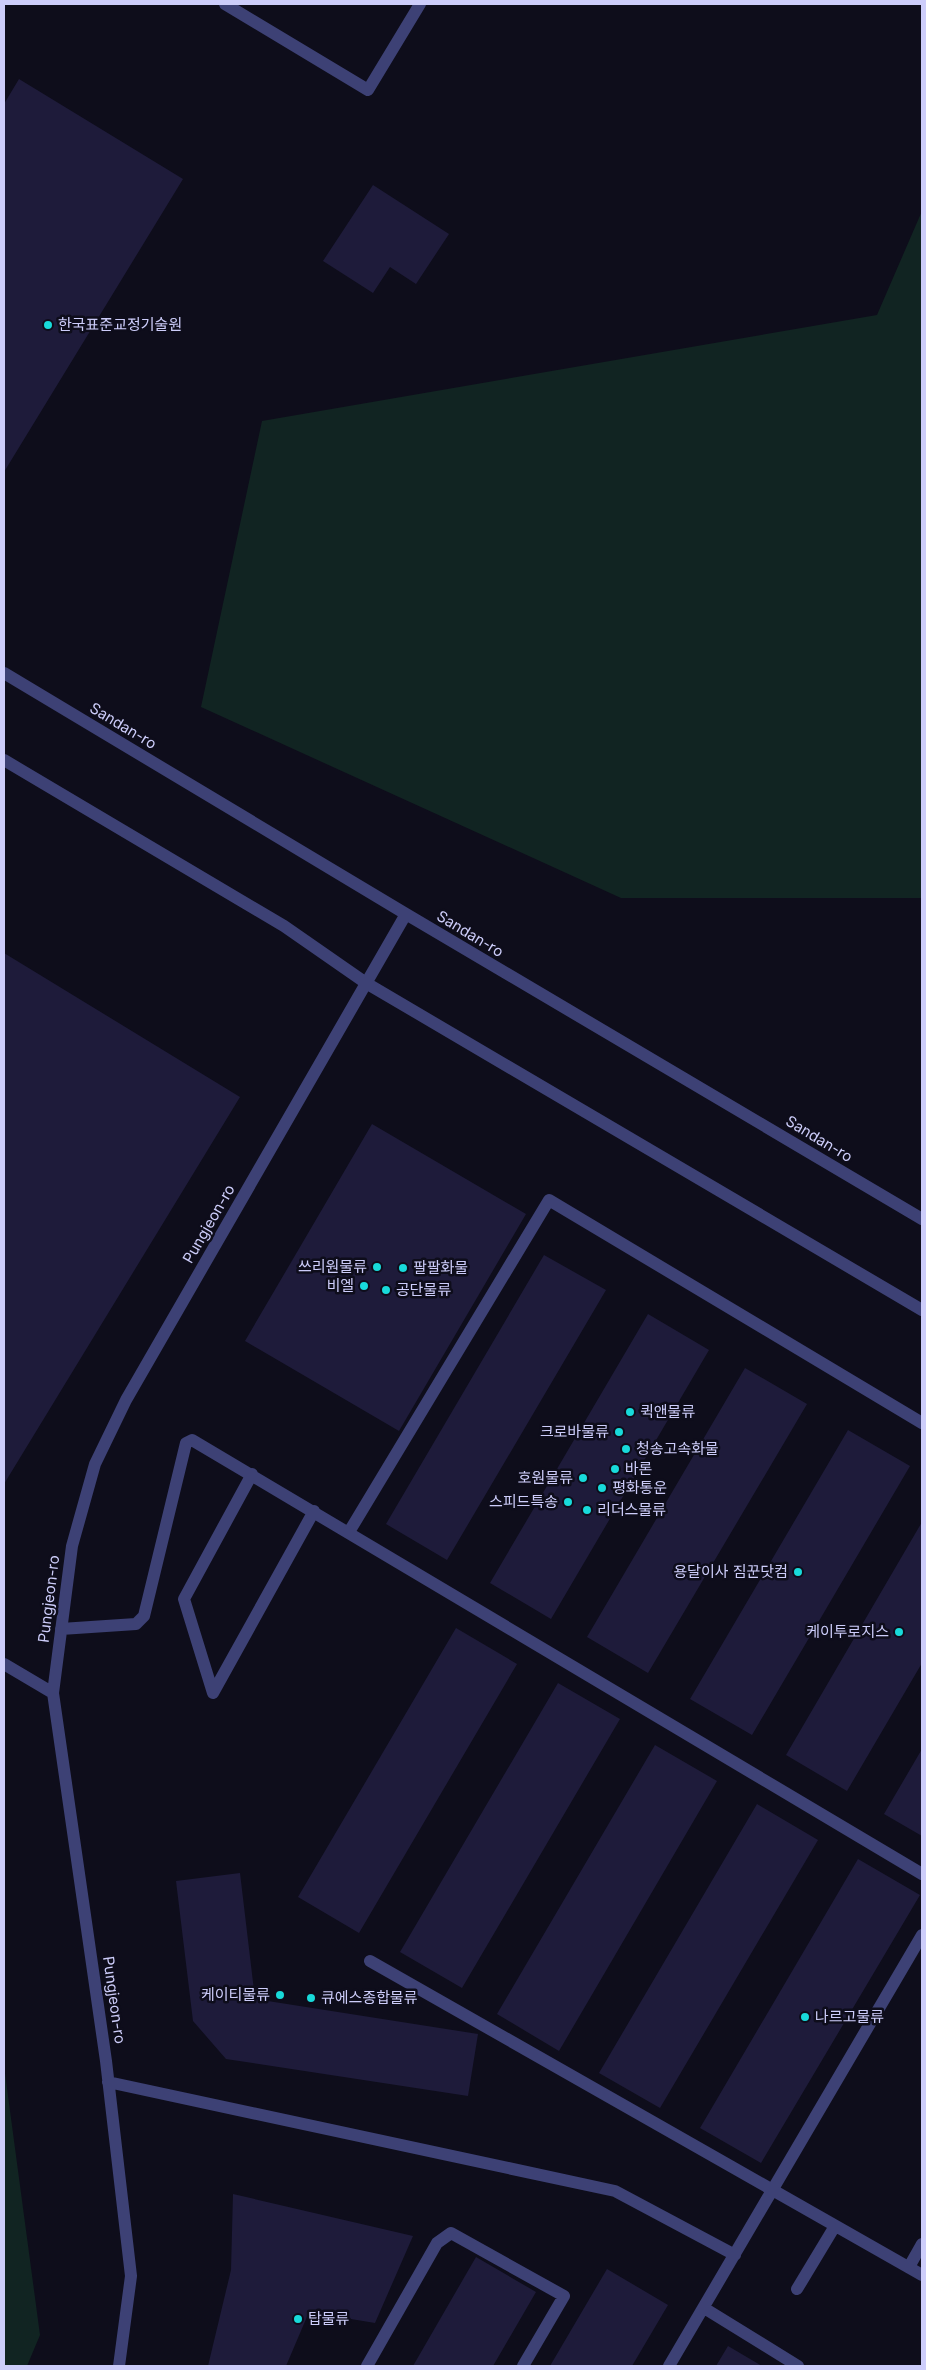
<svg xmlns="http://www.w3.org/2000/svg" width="926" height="2370" font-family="Inter,'Noto Sans KR',sans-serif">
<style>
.green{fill:#112422}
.building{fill:#1e1b3a}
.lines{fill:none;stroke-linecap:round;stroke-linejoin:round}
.minor{stroke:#3d4175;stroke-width:12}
.poi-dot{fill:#18dada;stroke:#0e0d1b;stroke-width:2}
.labels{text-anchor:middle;stroke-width:5;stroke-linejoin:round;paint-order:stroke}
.poi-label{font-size:15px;fill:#cdcdfa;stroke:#0e0d1b;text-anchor:start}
.street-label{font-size:15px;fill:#cdcdfa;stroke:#0e0d1b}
</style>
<rect width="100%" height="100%" fill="#0e0d1b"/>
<path class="green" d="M922,211V898H621L201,707L262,421L877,315Z
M4,2066L40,2335L27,2366H4Z"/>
<path class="building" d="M19,79L183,179L4,472V104Z
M373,185L449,234L416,284L390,267L373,293L323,261Z
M4,953L240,1097L4,1484Z
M372,1124L526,1214L399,1431L245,1341Z
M544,1255L606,1290L447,1560L386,1524Z
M648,1314L709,1350L551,1619L490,1583Z
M745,1368L807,1404L648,1673L587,1637Z
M848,1430L910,1466L752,1735L690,1699Z
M922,1522V1663L847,1791L786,1755Z
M456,1628L517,1664L359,1933L298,1897Z
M558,1683L620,1719L462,1988L400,1952Z
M655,1745L717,1781L559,2051L497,2014Z
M922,1749V1836L884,1814Z
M757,1804L818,1840L660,2108L599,2073Z
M858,1859L920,1895L761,2163L700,2128Z
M240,1873L255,1999L478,2034L468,2096L226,2059L193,2021L176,1881Z
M233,2194L413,2236L375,2323L309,2312L286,2366H208L231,2270Z
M476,2257L536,2292L493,2366H413Z
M607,2269L668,2305L632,2366H550Z
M728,2346L762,2366H716Z"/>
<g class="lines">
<path class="minor" d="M225,4L368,90L420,4
M4,673L406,914L922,1219
M4,760L284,926L366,983L922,1310
M252,1474L184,1599L213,1693L314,1511
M349,1532L549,1200L922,1423
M61,1629L136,1624L144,1616L186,1443L192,1440L922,1874
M4,1664L53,1693
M370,1961L922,2275
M108,2082L615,2191L735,2255
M909,2267L922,2244
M797,2289L835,2226
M704,2308L798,2366
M119,2366L131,2276L106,2061L53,1693L72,1546L95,1464L126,1400L406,914
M367,2366L437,2243L451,2233L564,2296L523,2366
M669,2366L922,1935"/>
</g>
<g class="poi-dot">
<circle cx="48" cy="325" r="5"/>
<circle cx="377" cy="1267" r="5"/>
<circle cx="403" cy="1268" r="5"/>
<circle cx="364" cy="1286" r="5"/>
<circle cx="386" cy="1290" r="5"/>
<circle cx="630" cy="1412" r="5"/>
<circle cx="619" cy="1432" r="5"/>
<circle cx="626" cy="1449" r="5"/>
<circle cx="615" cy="1469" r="5"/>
<circle cx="583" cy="1478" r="5"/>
<circle cx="602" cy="1488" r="5"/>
<circle cx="568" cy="1502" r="5"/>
<circle cx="587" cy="1510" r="5"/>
<circle cx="798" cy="1572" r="5"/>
<circle cx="899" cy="1632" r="5"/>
<circle cx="280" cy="1995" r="5"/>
<circle cx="311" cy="1998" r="5"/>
<circle cx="805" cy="2017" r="5"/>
<circle cx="298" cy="2319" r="5"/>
</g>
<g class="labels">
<g class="poi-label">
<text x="58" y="330">한국표준교정기술원</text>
<text x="367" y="1272" text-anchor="end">쓰리원물류</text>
<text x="413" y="1273">팔팔화물</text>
<text x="354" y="1291" text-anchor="end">비엘</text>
<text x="396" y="1295">공단물류</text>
<text x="640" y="1417">퀵앤물류</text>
<text x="609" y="1437" text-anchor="end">크로바물류</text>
<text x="636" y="1454">청송고속화물</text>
<text x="625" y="1474">바론</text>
<text x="573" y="1483" text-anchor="end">호원물류</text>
<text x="612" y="1493">평화통운</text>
<text x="558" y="1507" text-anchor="end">스피드특송</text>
<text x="597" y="1515">리더스물류</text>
<text x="788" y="1577" text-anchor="end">용달이사 짐꾼닷컴</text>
<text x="889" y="1637" text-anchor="end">케이투로지스</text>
<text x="270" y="2000" text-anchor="end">케이티물류</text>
<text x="321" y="2003">큐에스종합물류</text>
<text x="815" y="2022">나르고물류</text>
<text x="308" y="2324">탑물류</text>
</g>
<g class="street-label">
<text transform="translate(123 726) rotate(31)" y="5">Sandan-ro</text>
<text transform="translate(470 934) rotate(31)" y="5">Sandan-ro</text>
<text transform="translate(819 1139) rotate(31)" y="5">Sandan-ro</text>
<text transform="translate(209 1224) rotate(-60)" y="5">Pungjeon-ro</text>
<text transform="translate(49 1599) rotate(-83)" y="5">Pungjeon-ro</text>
<text transform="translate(114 2000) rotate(82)" y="5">Pungjeon-ro</text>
</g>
</g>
<rect width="926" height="2370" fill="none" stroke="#cdcdfa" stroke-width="10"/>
</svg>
